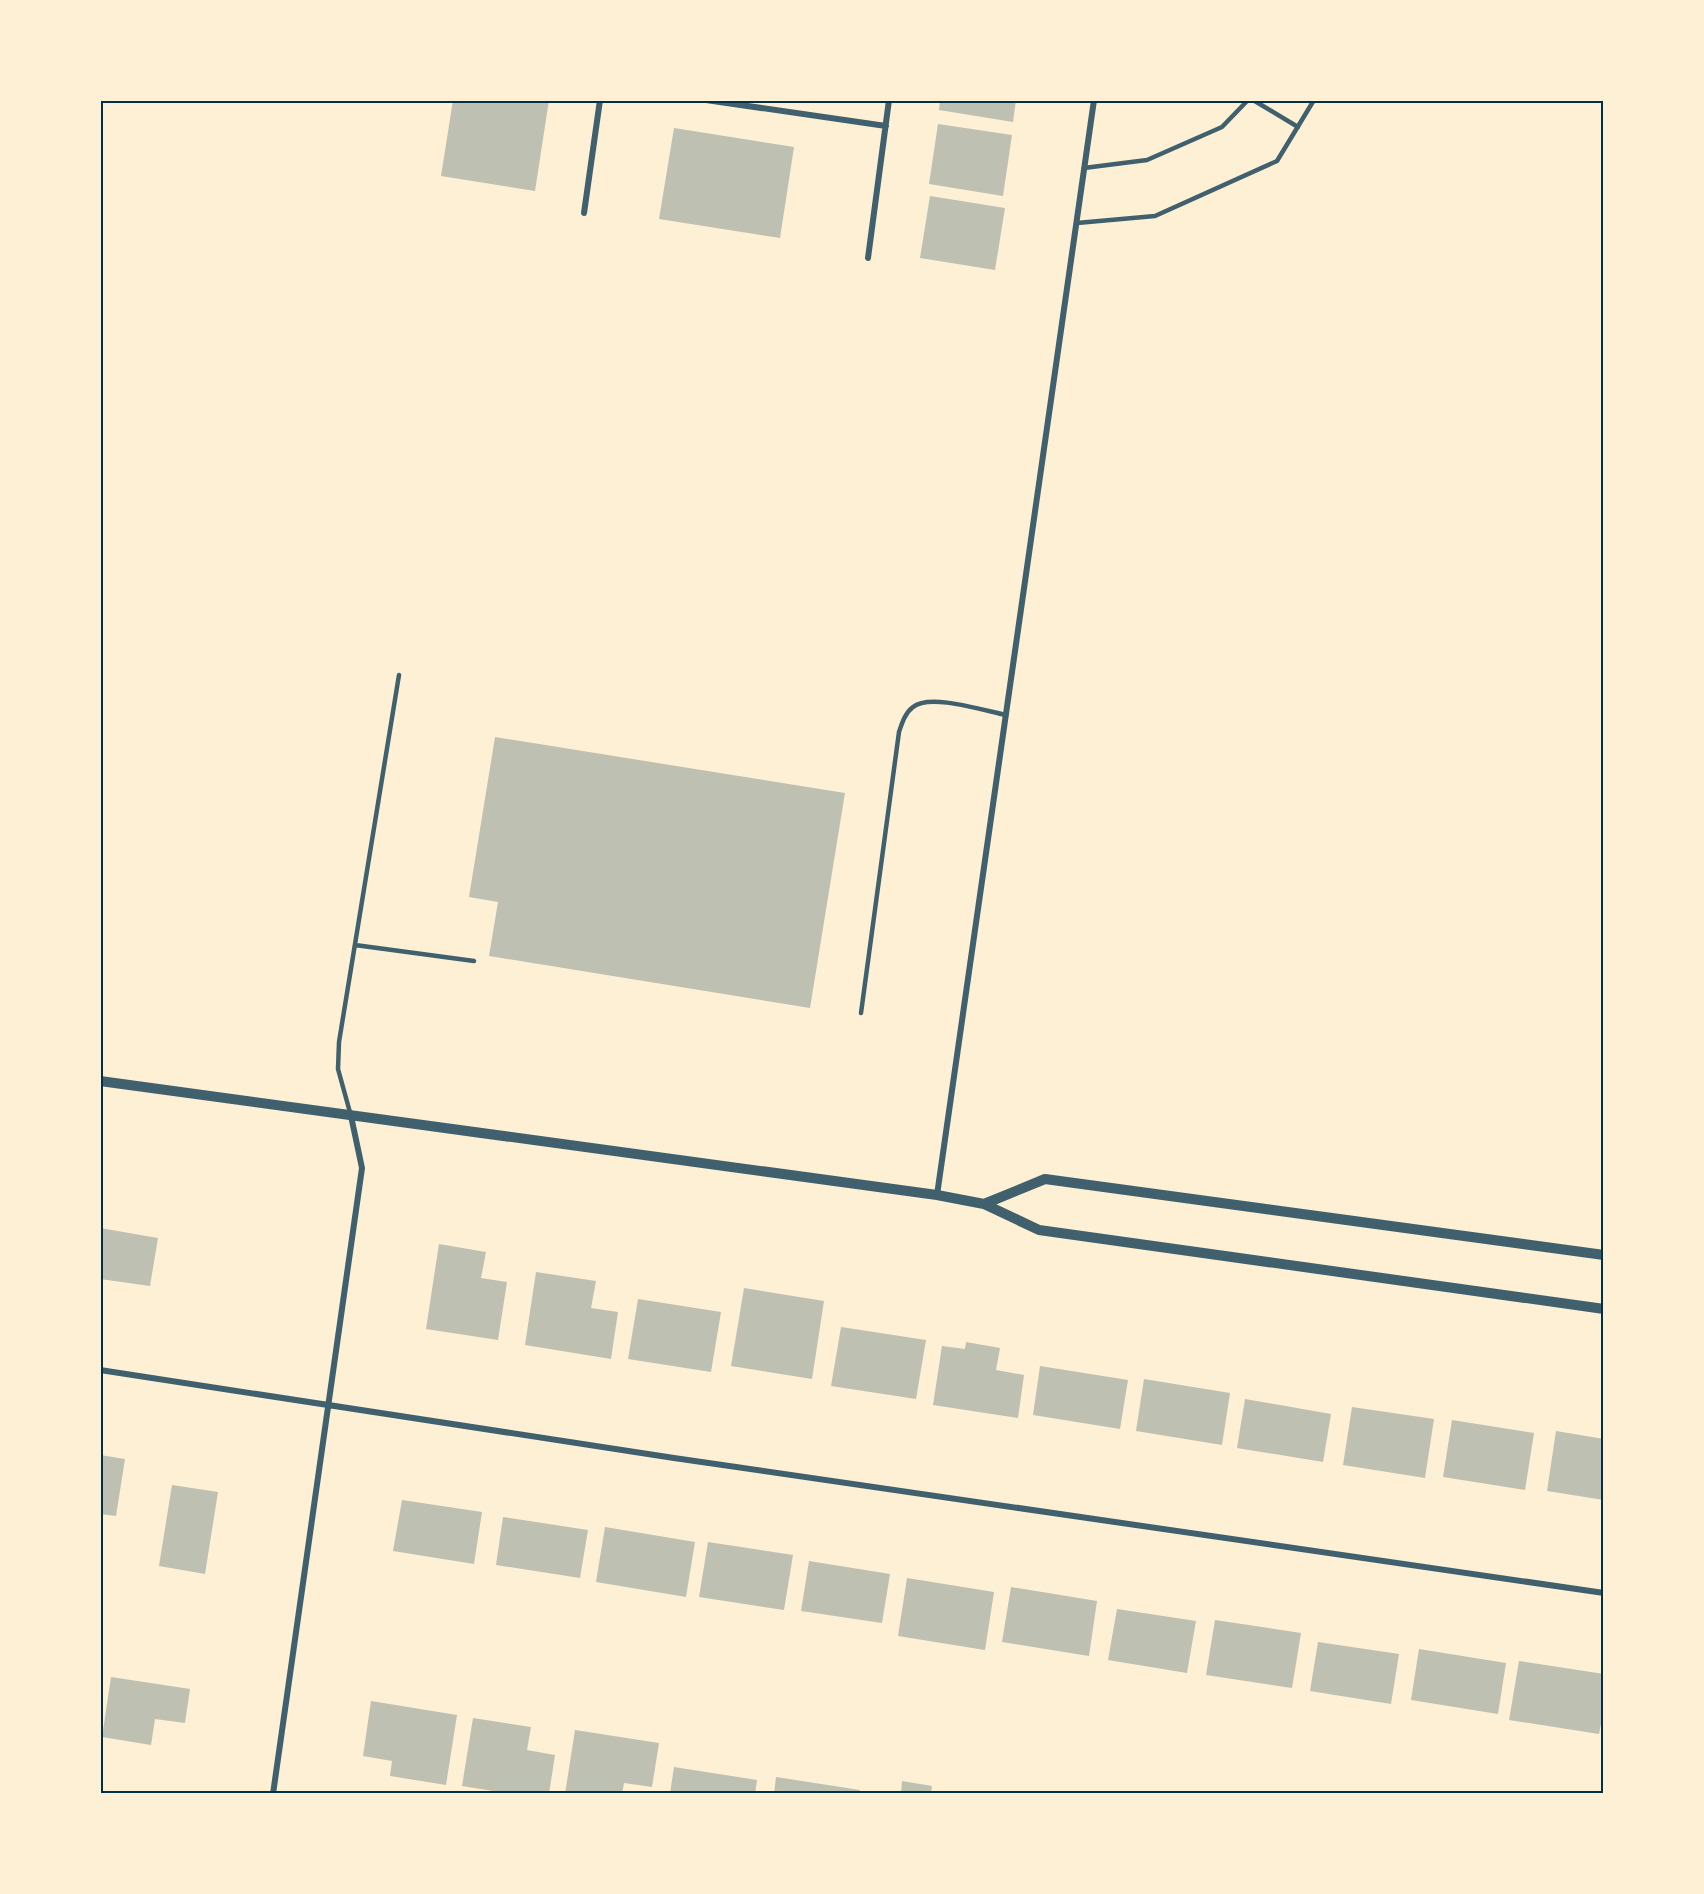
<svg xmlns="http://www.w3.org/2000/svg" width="1704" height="1894" font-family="Rubik,sans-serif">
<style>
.building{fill:#bec0b2}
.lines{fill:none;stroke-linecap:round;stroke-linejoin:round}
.service{stroke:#3f606c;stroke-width:4.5}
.minor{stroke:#3f606c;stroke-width:6}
.tertiary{stroke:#3f606c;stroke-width:10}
.neatline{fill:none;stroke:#003049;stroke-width:2}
</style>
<rect width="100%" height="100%" fill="#fdf0d5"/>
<path class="building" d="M453,100H549L535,191L441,176Z
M940,100H1016L1013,122L939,110Z
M938,124L1012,135L1003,196L929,184Z
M674,128L794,147L780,238L659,219Z
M930,196L1005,208L995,270L920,258Z
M495,737L845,793L810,1008L489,956L498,902L469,897Z
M100,1228L158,1238L150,1286L100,1279Z
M439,1244L486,1252L481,1278L507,1282L498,1340L426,1329Z
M536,1272L596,1281L591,1308L618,1312L611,1359L525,1345Z
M744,1288L824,1301L812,1379L731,1366Z
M638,1299L721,1312L711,1372L628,1359Z
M841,1327L926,1340L916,1399L831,1386Z
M966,1342L1000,1348L996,1370L1024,1375L1018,1418L933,1405L942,1346L965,1349Z
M1040,1366L1128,1380L1120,1429L1033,1415Z
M1144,1379L1230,1393L1222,1445L1136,1431Z
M1245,1399L1331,1414L1323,1462L1237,1448Z
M1352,1407L1434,1419L1425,1478L1343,1465Z
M1452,1420L1534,1433L1525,1490L1443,1477Z
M1556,1431L1604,1439V1500L1547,1491Z
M100,1455L125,1459L116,1516L100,1514Z
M172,1485L218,1492L205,1574L159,1566Z
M402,1500L482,1512L474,1564L393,1551Z
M503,1517L588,1530L580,1578L496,1565Z
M605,1527L695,1542L686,1597L596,1582Z
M708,1542L793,1555L784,1610L699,1597Z
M809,1561L890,1574L882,1623L801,1611Z
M907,1578L994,1592L985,1650L898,1636Z
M1011,1587L1097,1601L1089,1656L1002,1642Z
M1117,1609L1196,1621L1187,1673L1108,1660Z
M1215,1620L1301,1633L1292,1688L1206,1675Z
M1318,1642L1399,1654L1391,1704L1310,1691Z
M1419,1649L1506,1663L1498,1714L1411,1700Z
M1519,1661L1604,1674V1708L1599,1734L1509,1720Z
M111,1677L190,1689L185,1723L155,1719L151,1745L102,1737Z
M371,1701L457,1715L446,1785L390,1776L392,1761L363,1756Z
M473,1718L531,1727L527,1750L555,1755L549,1794H511L462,1786Z
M575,1730L659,1743L652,1787L624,1783L622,1794H565Z
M674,1767L757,1780L755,1794H670Z
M776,1777L860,1790L859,1794H774Z
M902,1781L932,1786L931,1794H901Z"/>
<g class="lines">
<path class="service" d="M1253,100L1298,127
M1084,168L1147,160L1222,127L1248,100
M1077,223L1155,216L1277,161L1314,100
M355,945L474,961
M861,1013L899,732C902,723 905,713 913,707C930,693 985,711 1006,715
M351,1116L338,1069L339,1042L399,675"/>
<path class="minor" d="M706,100L886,126
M584,213L600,100
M868,258L889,100
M937,1195L1094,100
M100,1370L674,1458L1604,1593
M273,1794L362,1168L351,1116"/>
<path class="tertiary" d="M100,1081L937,1195L984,1204L1039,1230L1604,1309
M984,1204L1045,1179L1604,1255"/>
</g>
<rect width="1704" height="1894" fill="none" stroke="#fdf0d5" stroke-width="204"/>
<rect x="102" y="102" width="1500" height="1690" class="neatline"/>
</svg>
